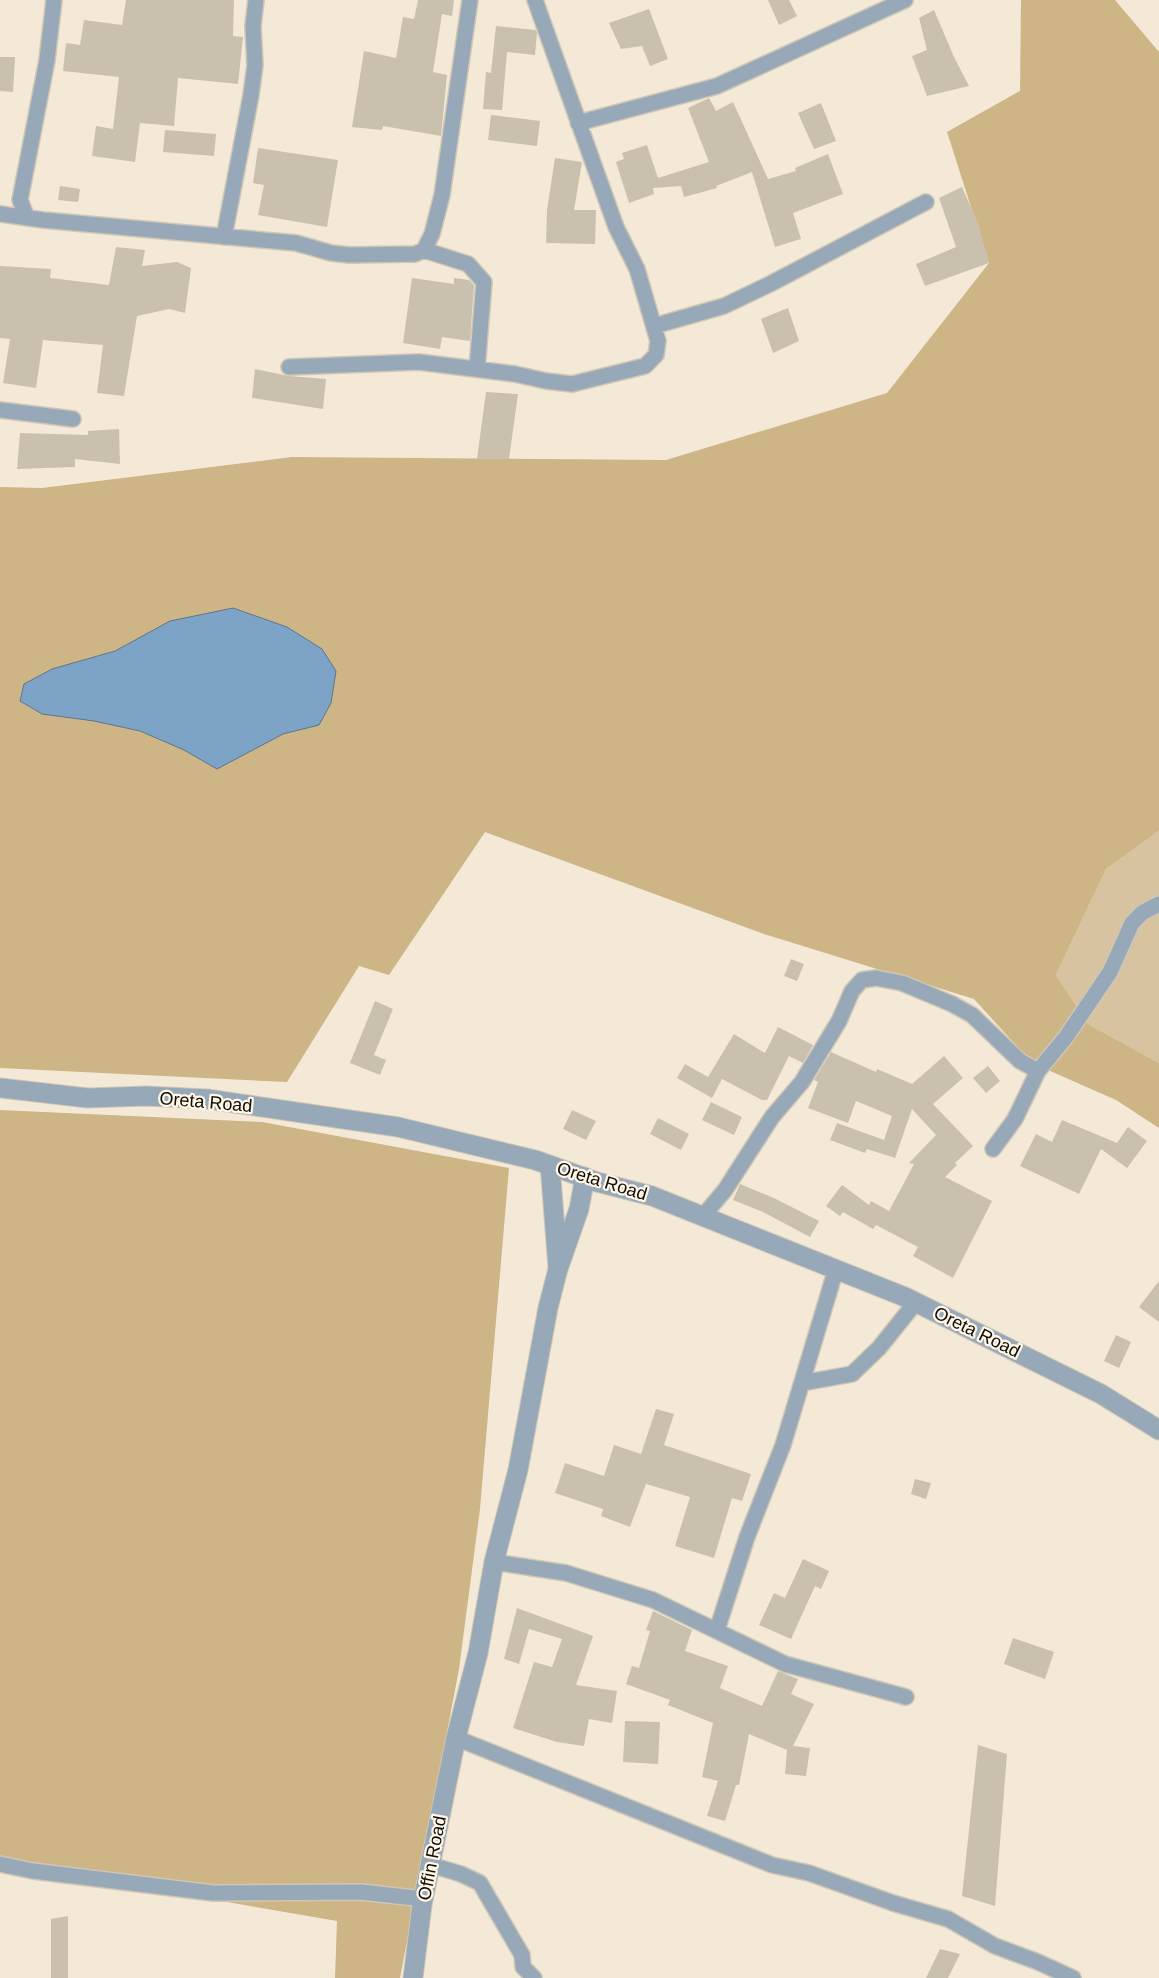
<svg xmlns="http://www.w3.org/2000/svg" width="1159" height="1978" font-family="Helvetica,sans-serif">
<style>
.green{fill:#d7c3a0}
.forest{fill:#ceb586}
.water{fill:#7da3c7;stroke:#5c768d}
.building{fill:#cac0ae}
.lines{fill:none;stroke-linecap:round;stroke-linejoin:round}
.minor-casing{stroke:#cfc6b5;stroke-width:18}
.tertiary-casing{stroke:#cfc6b5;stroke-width:21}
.minor{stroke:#97a8b8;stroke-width:15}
.tertiary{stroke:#97a8b8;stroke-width:19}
.labels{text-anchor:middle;stroke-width:4.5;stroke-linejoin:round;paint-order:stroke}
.street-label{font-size:18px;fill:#100d07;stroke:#fff6e8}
</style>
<rect width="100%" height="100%" fill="#f3e9d6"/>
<path class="green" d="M1159,831V1063L1088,1024L1056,975L1106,869Z"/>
<path class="forest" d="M1021,0H1115L1159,52V831L1106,869L1056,975L1088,1024L1159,1063V1128L1116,1100L1032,1063L974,999L764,934L485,832L389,975L359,966L287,1082L0,1068V487L42,488L292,457L666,460L887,393L989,263L947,132L1020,91Z
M0,1110L262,1122L509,1168L480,1509L459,1669L400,1978H335L337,1921L0,1863Z"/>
<path class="water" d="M233,608L287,627L322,649L336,671L331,703L319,725L283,734L217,769L184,750L140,731L94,721L42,714L20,701L24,684L52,669L115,651L170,621Z"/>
<path class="building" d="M126,0H234L233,36L243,37L238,84L178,78L174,126L140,123L135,162L92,156L96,126L113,129L119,77L63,71L66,43L80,45L84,20L122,25Z
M418,0H454L452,16L442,14L433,72L447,75L441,136L383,126L382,130L352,127L364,51L396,58L403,17L414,19Z
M768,0H789L797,16L779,25Z
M649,9L668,59L650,66L642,46L621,49L609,23Z
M934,10L954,57L969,86L927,96L912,56L927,50L919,18Z
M496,26L536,30L537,33L535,55L507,52L502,110L483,109L486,72L491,73Z
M0,57H15L13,92L0,91Z
M709,98L716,111L733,102L768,179L796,171L795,168L828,154L843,194L793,213L801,239L775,247L752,172L716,186L717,188L684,197L681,186L653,188L654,194L629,203L616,162L624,159L622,153L647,145L658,178L709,162L688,108Z
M821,103L836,141L814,149L798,113Z
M491,115L540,121L537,146L488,140Z
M165,130L216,134L214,156L163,152Z
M258,148L338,160L327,227L258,215L264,185L253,183Z
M555,158L582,162L574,210H596L595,244L546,243L547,210Z
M60,186L80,189L78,202L58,200Z
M962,187L978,223L989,263L925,286L916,264L956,247L939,198Z
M116,247L145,250L142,266L177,262L191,268L185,313L169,309L137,316L124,396L97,393L103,345L43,340L36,388L3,383L10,339L0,338V266L51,269L50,278L109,285Z
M412,278L454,284V278L469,280L474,285L470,341L442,337L440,349L403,343Z
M788,308L799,341L773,353L761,319Z
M255,369L289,376L326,379L323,409L252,398Z
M486,392L518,394L509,459H477Z
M119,429L120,464L75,459V467L17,469L20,433L88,435V431Z
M791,959L804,964L797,981L784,976Z
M375,1001L393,1009L374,1055L386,1060L380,1075L350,1063Z
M778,1027L813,1045L803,1063L789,1056L767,1100H762L722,1079L712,1098L677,1078L685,1064L708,1077L734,1034L765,1053Z
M831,1052L876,1072L877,1069L912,1084L944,1056L963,1078L933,1104L973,1146L955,1163L957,1165L945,1177L992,1201L953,1278L913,1256L918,1247L876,1225L873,1229L843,1212L840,1216L826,1206L842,1185L869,1205L871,1201L889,1211L914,1164L909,1163L936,1135L912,1109L895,1158L867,1149L865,1153L830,1140L837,1123L884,1140L892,1116L856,1101L848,1123L808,1108L818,1082L814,1080Z
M988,1066L1000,1081L986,1093L973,1078Z
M711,1102L742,1117L734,1135L702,1120Z
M572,1110L596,1121L586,1140L563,1129Z
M658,1118L689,1134L681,1150L650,1134Z
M1062,1120L1117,1143L1128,1127L1147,1141L1127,1168L1101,1149L1079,1194L1020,1166L1036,1134L1052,1142Z
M740,1184L774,1198L819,1221L810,1237L763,1212L733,1200Z
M1159,1281V1322L1139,1307Z
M1116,1335L1131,1342L1119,1368L1104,1361Z
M656,1409L674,1414L664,1445L751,1474L742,1501L732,1498L714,1558L675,1546L690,1497L646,1484L630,1527L601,1516L603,1509L555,1493L565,1463L604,1476L614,1445L641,1454Z
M915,1479L931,1483L926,1499L911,1494Z
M803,1559L829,1571L821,1589L815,1586L791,1639L759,1625L774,1593L785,1598Z
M517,1608L593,1636L576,1685L617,1691L612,1723L589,1719L584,1746L557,1742L513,1728L534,1662L552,1667L562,1639L529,1629L519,1664L504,1659Z
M653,1611L692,1630L685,1651L728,1666L720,1688L762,1706L778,1671L798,1679L791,1694L814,1704L793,1746L810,1748L806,1776L785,1774L787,1750L749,1734L739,1785H736L725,1821L707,1816L718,1781L702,1777L713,1723L668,1705L670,1700L626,1684L632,1666L639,1668L650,1631L646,1630Z
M1013,1638L1054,1652L1045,1679L1004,1664Z
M625,1721L660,1722L658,1764L623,1762Z
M978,1745L1007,1754L995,1906L962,1896Z
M68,1916V1978H51V1919Z
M940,1949L960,1954L948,1978H926Z"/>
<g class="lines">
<defs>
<path id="minor" d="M578,123L717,86L905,0
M0,214L43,220L296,243L331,253L349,255L415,254L424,250L432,234L442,195L470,0
M27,218L20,200L47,60L54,0
M224,237L251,95L255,65L253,26L256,0
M424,250L468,264L484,282L477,369
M654,326L724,306L770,284L926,202
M289,367L419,362L515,374L546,381L572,384L645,366L656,355L658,341L637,269L616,227L535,0
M0,410L73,419
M993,1149L1015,1119L1038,1071L1066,1037L1110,972L1132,923L1142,913L1159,904
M704,1215L725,1190L772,1117L802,1082L839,1021L852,991L862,980L876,978L902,983L952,1004L972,1015L1020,1061L1038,1071
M802,1383L852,1374L879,1348L916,1302
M494,1562L566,1573L653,1600L785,1664L906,1697
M717,1630L747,1537L783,1445L836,1269
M456,1738L772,1865L809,1873L893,1903L948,1919L995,1946L1038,1962L1073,1978
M0,1864L33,1871L213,1893L361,1892L424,1899
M431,1865L461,1874L480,1883L522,1955L523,1967L534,1978"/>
<path id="tertiary" d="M0,1088L88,1098L146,1096L207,1099L398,1127L535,1160L597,1182L652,1196L905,1297L1101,1394L1159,1430
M550,1165L558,1268
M413,1978L422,1905L456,1738L478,1653L494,1562L518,1470L548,1308L558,1269L579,1209L585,1177"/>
</defs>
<use href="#minor" class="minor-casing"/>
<use href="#tertiary" class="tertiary-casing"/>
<use href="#minor" class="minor"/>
<use href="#tertiary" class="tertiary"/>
</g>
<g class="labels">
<g class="street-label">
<text transform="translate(206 1102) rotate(5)" y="6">Oreta Road</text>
<text transform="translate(602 1181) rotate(17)" y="6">Oreta Road</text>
<text transform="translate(977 1332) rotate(26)" y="6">Oreta Road</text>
<text transform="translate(432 1858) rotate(-79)" y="6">Offin Road</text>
</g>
</g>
</svg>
